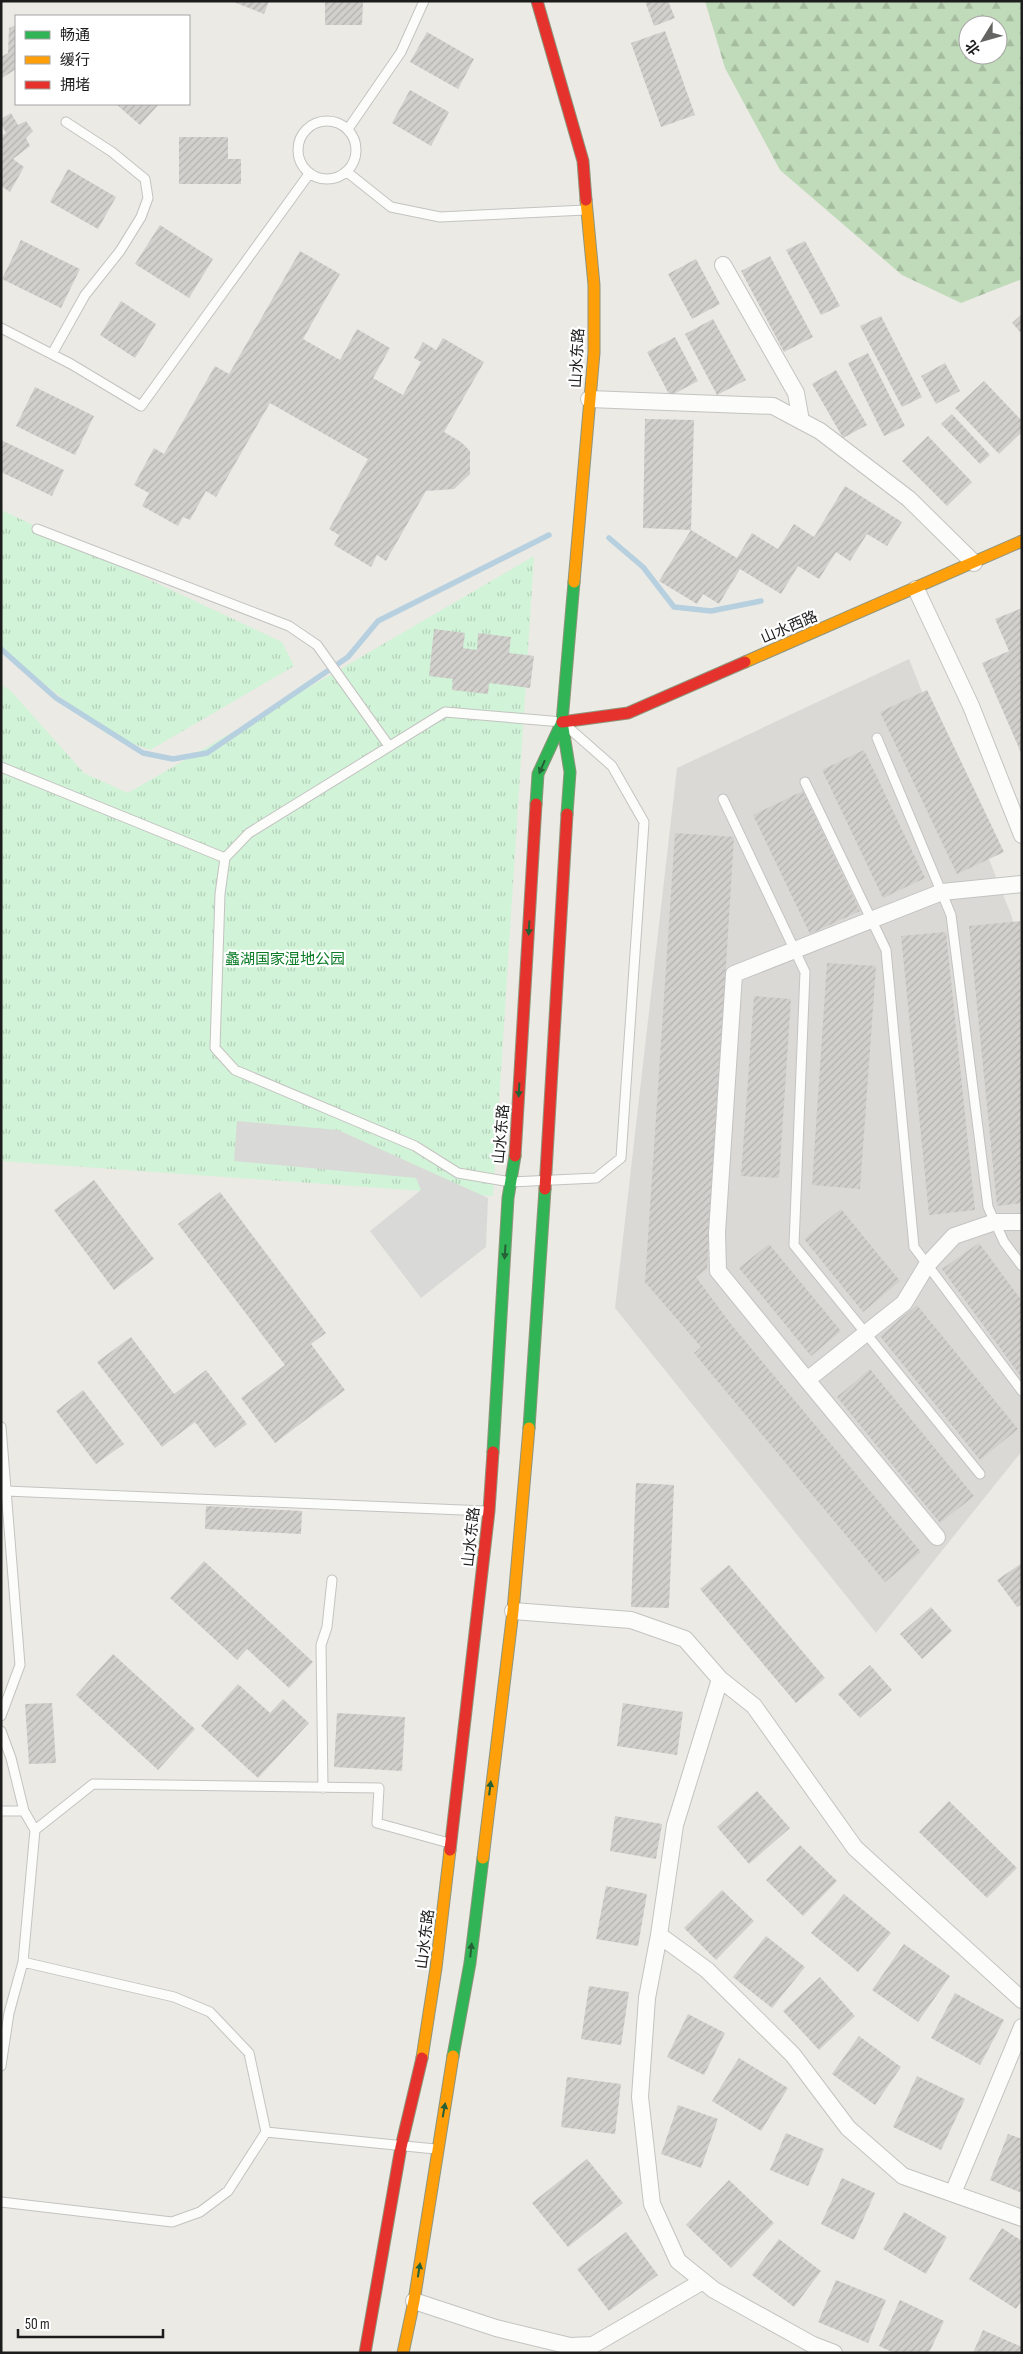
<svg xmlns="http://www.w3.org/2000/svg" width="1023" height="2354" font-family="'Sofia Sans Condensed','Noto Sans SC',sans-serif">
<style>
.residential{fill:#dad9d6}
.forest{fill:url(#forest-firs);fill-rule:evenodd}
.park{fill:url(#park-tufts)}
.parking{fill:#d9d9d7}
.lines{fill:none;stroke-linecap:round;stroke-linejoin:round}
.stream{stroke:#b7d0df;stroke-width:5.5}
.building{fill:url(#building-hatch)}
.lane-casing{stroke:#c3c3c1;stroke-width:11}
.street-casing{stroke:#c3c3c1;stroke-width:18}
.fast-casing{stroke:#8f957c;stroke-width:13}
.slow-casing{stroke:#8f957c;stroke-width:13}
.jam-casing{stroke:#8f957c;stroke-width:13}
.lane{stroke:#fcfcfb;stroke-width:9}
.street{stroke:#fcfcfb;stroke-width:16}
.fast{stroke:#30b455;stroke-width:11}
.slow{stroke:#ff9f0a;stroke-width:11}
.jam{stroke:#e5322d;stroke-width:11}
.oneway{fill:#256036}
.labels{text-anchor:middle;stroke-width:4.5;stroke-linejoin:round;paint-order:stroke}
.street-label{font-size:15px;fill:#1c1c1c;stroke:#fff}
.park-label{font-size:15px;fill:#097b25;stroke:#fff}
</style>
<defs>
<pattern id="forest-firs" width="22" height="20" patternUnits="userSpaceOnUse" patternTransform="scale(1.25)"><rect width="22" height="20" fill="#c0dbb9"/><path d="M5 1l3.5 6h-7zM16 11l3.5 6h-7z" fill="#a4bb9e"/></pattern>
<pattern id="park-tufts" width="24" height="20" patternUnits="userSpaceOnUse" patternTransform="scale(1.25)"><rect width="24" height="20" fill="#d1f3d7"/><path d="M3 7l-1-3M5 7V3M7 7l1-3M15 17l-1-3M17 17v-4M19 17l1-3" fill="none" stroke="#b3d0b8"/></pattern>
<pattern id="building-hatch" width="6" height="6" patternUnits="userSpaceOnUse" patternTransform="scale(1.25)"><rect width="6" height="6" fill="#d1d0cc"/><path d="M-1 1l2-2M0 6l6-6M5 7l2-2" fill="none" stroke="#b3b2af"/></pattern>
</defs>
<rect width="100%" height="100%" fill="#ebeae5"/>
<path class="residential" d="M909,659L1012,917L1022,1010V1451L876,1633L615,1308L677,768Z"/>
<path class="forest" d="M705,1H1022V279L961,303L902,275L780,170L725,68ZM968,25H998V55H968Z"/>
<path class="park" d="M1,510L282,642L294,666L150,750L107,734L1,649Z
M534,556L493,1196L1,1161V685L10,690L84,773L128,793Z"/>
<path class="parking" d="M237,1121L338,1130L488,1198L486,1247L421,1298L370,1231L421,1190L416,1178L234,1161Z"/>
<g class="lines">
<path class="stream" d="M609,538L643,567L674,607L711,611L761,601
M1,649L56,698L143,753L173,759L207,753L348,657L378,621L549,535"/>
</g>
<path class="building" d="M231,1H269L264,14Z
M325,1H363L362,25H325Z
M645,1H668L675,18L654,26Z
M16,25V69L2,78L1,57L8,53L9,28Z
M665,31L695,115L661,127L631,43Z
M427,32L474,59L458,89L410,62Z
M410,90L449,112L431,146L392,123Z
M116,104H159L140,125Z
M11,113L18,125L26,121L33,131L26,138L30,146L13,159L24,167L10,192L1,186V136L6,133L1,124V119Z
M179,137H228V159H241V184H179Z
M68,169L116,197L98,229L50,202Z
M160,225L213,259L189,298L135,264Z
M21,240L80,269L61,308L2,279Z
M805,241L840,306L821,315L786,250Z
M300,251L340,274L303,339L340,360L357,329L390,348L373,378L403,395L421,362L414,358L423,342L436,350L443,338L484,362L444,432L461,442L470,451V474L454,489L426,491L386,561L377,555L371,567L334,545L339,535L329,529L368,459L270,403L216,497L206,491L190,520L183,517L178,526L142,506L149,493L134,485L154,448L164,454L215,366L229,374Z
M770,256L813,337L784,352L741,271Z
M696,259L720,304L692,319L668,274Z
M121,301L156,324L135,358L100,335Z
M1022,314V334L1012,323Z
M881,316L922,397L902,407L860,326Z
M713,319L746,380L717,395L685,334Z
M675,337L698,381L670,396L647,352Z
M868,353L905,426L884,436L848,363Z
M945,363L960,391L936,404L921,376Z
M836,370L867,425L843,438L812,384Z
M984,381L1022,421V432L999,454L955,408Z
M35,387L94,416L75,455L16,426Z
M952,414L990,455L980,464L941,424Z
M645,419L694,420L691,530L643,528Z
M928,436L972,482L947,506L902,461Z
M1,440L64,470L52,496L1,472Z
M845,486L902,522L887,546L867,534L850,561L836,552L819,579L798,566L781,594L740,569L719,604L703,594L697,604L659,581L691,530L737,558L752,533L778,549L794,524L814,537Z
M1022,608V755L982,663L1009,651L995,619Z
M434,629L465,633L463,648L477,650L478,633L511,637L509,653L534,656L530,688L489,683L488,694L452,690L453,679L429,676Z
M927,690L1004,852L957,874L880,712Z
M864,750L925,878L883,898L822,770Z
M803,791L860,911L810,934L753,815Z
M675,833L734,837L707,1269L696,1277L730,1323L921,1552L885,1582L694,1353L701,1347L645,1282Z
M1020,921L1022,1203L997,1206L969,926Z
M946,932L975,1210L929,1215L901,936Z
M827,963L876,966L860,1189L812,1185Z
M754,996L791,999L779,1178L741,1176Z
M94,1180L154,1259L114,1290L54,1210Z
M220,1192L326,1333L311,1344L345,1390L275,1443L241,1398L285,1365L178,1224Z
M841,1209L900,1281L863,1312L804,1239Z
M979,1243L1022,1301V1378L942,1269Z
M769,1244L841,1331L811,1356L739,1268Z
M917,1305L1018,1429L980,1460L880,1336Z
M131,1337L174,1394L206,1370L247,1424L215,1448L195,1422L162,1447L97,1362Z
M870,1369L974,1496L940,1523L837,1397Z
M83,1390L124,1444L96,1464L56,1411Z
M636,1483L674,1485L669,1608L631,1607Z
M206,1506L302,1511L301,1534L205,1529Z
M204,1561L313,1662L289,1688L247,1649L237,1660L170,1598Z
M1022,1563V1604L1017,1607L997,1580Z
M729,1565L825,1678L796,1703L700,1589Z
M931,1607L952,1631L922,1659L900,1634Z
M113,1654L195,1729L158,1770L76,1695Z
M870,1665L892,1690L860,1718L838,1694Z
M238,1684L270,1713L283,1699L309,1723L258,1778L201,1726Z
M52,1703L56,1763L29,1764L25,1704Z
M623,1703L683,1712L677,1755L617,1746Z
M337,1713L405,1717L402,1771L334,1767Z
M757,1791L790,1828L749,1864L717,1827Z
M949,1801L1017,1868L987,1898L919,1832Z
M615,1816L662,1824L656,1859L610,1851Z
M800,1845L837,1881L803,1916L766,1880Z
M606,1886L647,1894L638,1946L596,1939Z
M722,1890L754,1921L716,1960L684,1928Z
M844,1894L891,1933L858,1972L811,1933Z
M766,1936L805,1967L772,2008L733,1977Z
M904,1944L950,1976L918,2022L872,1990Z
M820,1977L855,2016L819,2050L783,2011Z
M589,1986L629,1992L621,2045L581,2039Z
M955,1993L1004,2020L980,2065L931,2038Z
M688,2014L725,2033L704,2075L667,2057Z
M859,2036L901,2067L875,2105L832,2074Z
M739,2058L788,2088L761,2131L712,2101Z
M917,2076L965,2099L941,2150L893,2127Z
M567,2077L621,2084L615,2134L561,2127Z
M678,2105L718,2119L701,2168L661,2154Z
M786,2133L824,2149L808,2186L770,2170Z
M1008,2134L1022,2139V2193L990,2180Z
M587,2159L623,2203L568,2247L532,2203Z
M842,2178L875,2193L854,2240L821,2224Z
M729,2180L774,2223L731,2268L686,2225Z
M904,2212L947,2237L926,2274L883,2249Z
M1002,2228L1022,2241V2300L1016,2309L969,2279Z
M626,2232L658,2275L609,2311L577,2269Z
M779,2239L821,2271L794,2307L752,2275Z
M836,2280L886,2300L868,2343L818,2322Z
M900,2300L944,2321L929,2353H894L879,2346Z
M983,2330L1022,2347V2353H973Z"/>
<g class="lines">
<defs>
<path id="lane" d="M298 150a29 29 0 1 1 58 0a29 29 0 1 1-58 0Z
M348,129L401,52L424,1
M347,172L391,207L440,217L585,210
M1,328L71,364L141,406L309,174
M52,354L85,295L120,251L141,217L148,198L145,179L112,152L66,122
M37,529L289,626L317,645L389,746
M445,712L562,722L612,766L644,822L621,1158L596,1178L511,1182L458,1173L415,1146L235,1070L215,1048L220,894L225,858L249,833Z
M877,738L951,915L988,1207L1004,1242L1022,1266
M1,767L225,858
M805,782L886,950L914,1247L1022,1391
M723,799L805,972L794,1245L980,1474
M1,1427L20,1665L1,1716
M6,1491L486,1511
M1,1731L11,1758L24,1811
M323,1788L321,1645L327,1627L332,1580
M1,1811H24L35,1830L93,1784L379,1788L377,1823L449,1843
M1,2066L9,2013L23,1962L35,1830
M266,2132L435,2149
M1,2202L172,2222L200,2212L228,2191L266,2132L249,2053L210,2012L174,1997L23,1962"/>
<path id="street" d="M723,265L796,393L801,421
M589,399L773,406L820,431L909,499L974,563
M916,589L971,706L1022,835
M1022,884L942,892L734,974L717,1233L718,1271L807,1380L904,1303L927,1265L954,1236L995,1222H1022
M807,1380L937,1537
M513,1611L631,1620L685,1639L720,1679L675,1825L659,1935L707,1970L793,2055L848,2128L903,2176L1022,2218
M720,1679L754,1706L855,1848L1022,2000
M659,1935L647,1998L640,2097L652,2204L678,2261L714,2290L813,2345L834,2353
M953,2193L1022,2027
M414,2301L496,2328L570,2346L593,2345L703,2281"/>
<path id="fast" d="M536,804L538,774L562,722
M567,814L570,772L562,722L574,582
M529,1428L545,1189
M493,1452L508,1198L515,1156
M453,2056L470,1963L483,1858"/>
<path id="slow" d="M574,582L594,353V285L586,200
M745,662L1022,541
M483,1858L513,1611L529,1428
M422,2058L436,1968L450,1850
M403,2353L414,2301L453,2056"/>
<path id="jam" d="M537,1L583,161L586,200
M562,722L628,713L745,662
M515,1156L536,804
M545,1189L567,814
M450,1850L489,1511L493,1452
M365,2353L401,2147L422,2058"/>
</defs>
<use href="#lane" class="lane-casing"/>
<use href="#street" class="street-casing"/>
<use href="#fast" class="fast-casing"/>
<use href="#slow" class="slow-casing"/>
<use href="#jam" class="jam-casing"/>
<use href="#lane" class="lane"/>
<use href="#street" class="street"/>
<use href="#fast" class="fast"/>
<use href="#slow" class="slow"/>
<use href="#jam" class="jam"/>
</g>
<defs><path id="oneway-solid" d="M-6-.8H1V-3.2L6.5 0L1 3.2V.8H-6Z" transform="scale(1.25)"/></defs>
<g class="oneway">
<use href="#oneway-solid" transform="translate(542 767) rotate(113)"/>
<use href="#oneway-solid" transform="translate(529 928) rotate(93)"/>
<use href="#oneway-solid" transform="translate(519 1090) rotate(93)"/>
<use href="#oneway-solid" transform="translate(505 1252) rotate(94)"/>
<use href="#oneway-solid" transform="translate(490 1788) rotate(-83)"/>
<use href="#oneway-solid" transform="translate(471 1950) rotate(-84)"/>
<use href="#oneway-solid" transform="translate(444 2110) rotate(-80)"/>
<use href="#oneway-solid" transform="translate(419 2270) rotate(-81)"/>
</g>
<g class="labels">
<g class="street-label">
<text transform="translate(577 358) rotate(-87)" y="5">山水东路</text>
<text transform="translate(789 627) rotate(-23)" y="5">山水西路</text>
<text transform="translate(501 1134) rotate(-85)" y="5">山水东路</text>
<text transform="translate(471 1537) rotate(-84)" y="5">山水东路</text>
<text transform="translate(425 1939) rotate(-83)" y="5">山水东路</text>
</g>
<g class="park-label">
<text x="285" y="964">蠡湖国家湿地公园</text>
</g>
</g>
<rect width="1023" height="2354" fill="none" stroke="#1c1c1c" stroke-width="5"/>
<rect x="15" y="15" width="175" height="90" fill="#ffffff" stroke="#a4a4a4"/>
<rect x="25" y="31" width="25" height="8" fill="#30b455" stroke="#a4a4a4"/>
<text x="60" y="40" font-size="15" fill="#1c1c1c">畅通</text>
<rect x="25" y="56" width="25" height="8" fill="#ff9f0a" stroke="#a4a4a4"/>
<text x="60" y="65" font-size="15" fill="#1c1c1c">缓行</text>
<rect x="25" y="81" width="25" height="8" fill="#e5322d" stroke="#a4a4a4"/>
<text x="60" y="90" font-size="15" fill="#1c1c1c">拥堵</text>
<g transform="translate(983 40) rotate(233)"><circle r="24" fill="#ffffff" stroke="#a4a4a4"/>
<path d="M0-4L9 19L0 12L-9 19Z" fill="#646462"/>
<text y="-8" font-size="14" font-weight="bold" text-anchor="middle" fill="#1c1c1c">北</text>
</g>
<path d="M18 2329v8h145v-8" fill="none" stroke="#1c1c1c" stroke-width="2.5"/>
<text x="25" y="2329" font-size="15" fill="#1c1c1c" stroke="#ffffff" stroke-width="4" paint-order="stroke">50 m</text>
</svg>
